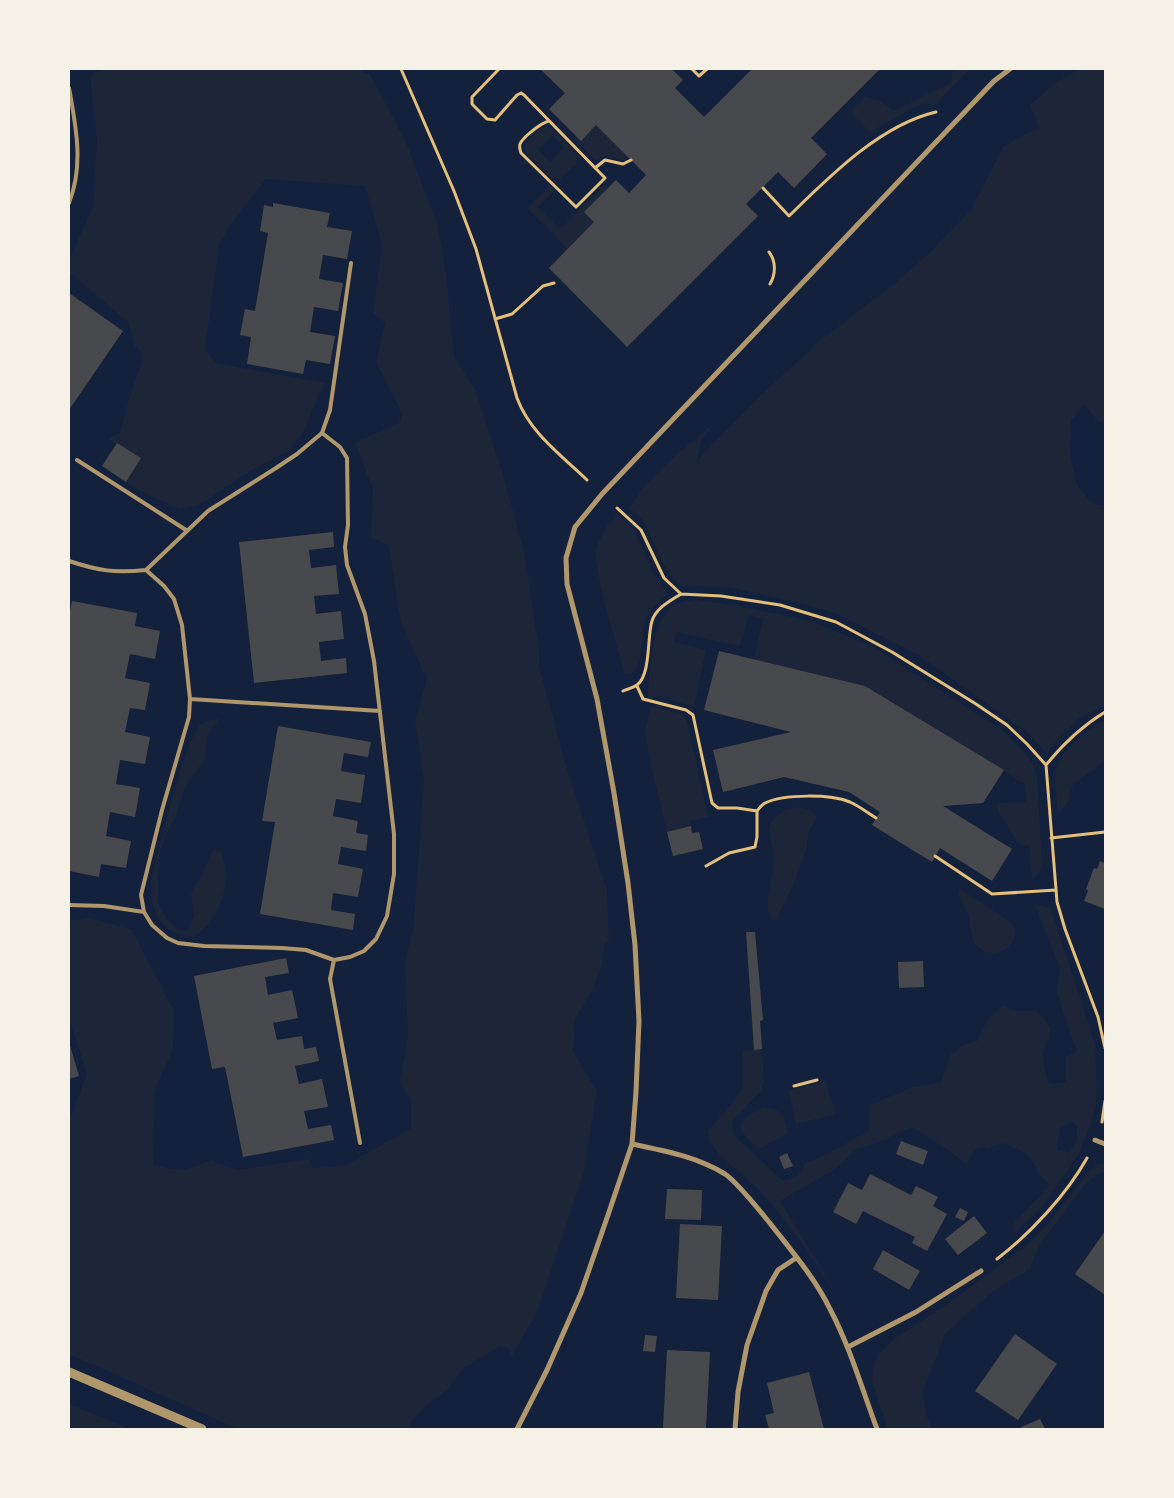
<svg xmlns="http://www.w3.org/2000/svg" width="1174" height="1498" font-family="'Source Serif 4',serif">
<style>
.green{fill:#1d2539;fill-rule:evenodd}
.building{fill:#48494c}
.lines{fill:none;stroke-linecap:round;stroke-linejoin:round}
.path{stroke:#e5c07b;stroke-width:3}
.service{stroke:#b1986c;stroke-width:4}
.minor{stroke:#b1986c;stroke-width:5}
.tertiary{stroke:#b1986c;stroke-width:9}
</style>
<rect width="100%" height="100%" fill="#14213d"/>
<path class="green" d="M106,69H360L362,72L370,74L405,140L438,225L447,283L454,357L475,389L503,474L524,552L539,649V666L566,766L607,890L609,941L605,943L602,964L594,987L575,1019L573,1052L597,1091L584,1172L538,1310L512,1356L508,1348L500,1346L464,1368L448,1389L427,1405L411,1422V1429H238L69,1354V1121L87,1074L69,1018V921L90,918L132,930L174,1011L173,1049L156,1087L154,1096L153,1164C179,1173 187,1171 211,1160L237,1170L309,1159L313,1168L345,1166L411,1128V1101L400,1082L408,1035L405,965L414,923L424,780L415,722L427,679L401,624L389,546L371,537L373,489L355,443L400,422L402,413L376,362L385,323L373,313L382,245L365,186L266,179L231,224L219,245L205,350L216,363L324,383L301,436L288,451L245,474L199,505L179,509L136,489L126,482L141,458L108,439L120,433L130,396L142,362L140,350L135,346L128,322L69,272V261L93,206L97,141L90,75Z
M953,69H968L969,70L938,102L934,104H920L870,132L850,112L865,97L880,101L894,111L951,83Z
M1080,69H1105V425L1098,421L1084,405L1071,421L1070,457L1076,483L1091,503L1105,506V705L1078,719L1046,753L1027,732L917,654L834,613L807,605L728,587L682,586L673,579L664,565L642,519L629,508C650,474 683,450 713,424L701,441L697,460L764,392L821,340L894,284L926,256L971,210L1003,147L1039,127L1030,105L1055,83Z
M596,125L628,156L623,160L604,156L596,161L574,139L577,137L581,141Z
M547,126L557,133L577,155L576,164L560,179L552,178L525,152V143L542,127ZM552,136L564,147L550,162L538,150Z
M605,185L608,188L584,212L594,222L568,250L527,208L550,186L555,190L538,207L560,229Z
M618,515L634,530L654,574L668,595C663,599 655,604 651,610C638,627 647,654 633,673L625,675L604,602L596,562V550L604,529Z
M696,600L739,606L811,621L873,647L1002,730L1022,749L1033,765L1037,776L1042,865L1039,874L1032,880L1029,845H1023L1017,842L1004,819L999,814L996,805L999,803L1026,802L1025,784L865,686L754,659L763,619L749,615L740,646L677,632L674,642L706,650L694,707L659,696H654L653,699L648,697C649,673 651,614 677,604C682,601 690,601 696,600Z
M651,706L684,714L687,721L708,817L690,821L691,826L667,832L651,767L645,731Z
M221,718L208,733L205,759L185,787L176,816L166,834L160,852L158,872V903L166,918L178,929L187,931L194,916L191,893L203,873L213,850L221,852C232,877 223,912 203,929C200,931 197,936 194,937C189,938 183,936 179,934C155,926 150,903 151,881C157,857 186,733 202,723C207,720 215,720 221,718Z
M1105,720V761L1075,783L1070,790L1069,801L1058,814C1057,801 1055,788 1055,775C1056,753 1087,730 1105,720Z
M797,807L808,810L817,817L808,833L807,847L793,886L776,920H772C761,901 775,878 774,858C773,846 766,834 771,823C776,812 787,810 797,807Z
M960,889L1011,922C1012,925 1015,929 1015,932C1015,951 991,960 978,947C970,938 971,924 968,914C965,907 961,900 958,893Z
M1034,904L1044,906L1051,909L1095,1044L1097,1101L1090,1127L1078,1155L1042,1207L1014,1234V1223L1050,1185C1038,1175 1040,1175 1033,1162C1028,1152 1013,1147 1003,1143L987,1149L983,1147L975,1149L966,1165L948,1150L912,1127L886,1139L856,1150L835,1169L780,1201L846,1309C816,1265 788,1217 748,1180C734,1166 709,1152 708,1131L734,1101L743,1087V1051L762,1049L764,1082L761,1091L734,1119L732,1125L734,1135L782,1180C793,1179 798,1177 804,1168V1164L833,1151L869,1130L870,1105L913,1087L940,1083L946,1069L950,1055L963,1045L977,1041L989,1017L1003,1005L1015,1011H1036L1043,1017L1050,1028L1049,1038L1043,1052V1059L1047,1081L1052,1084L1066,1082V1057L1077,1051L1061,1006L1057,990L1060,968ZM1072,1122L1077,1126V1140L1069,1153L1058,1150L1057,1144L1060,1128Z
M825,1081L836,1114L796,1124L789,1091Z
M764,1107L779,1110L784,1118L788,1133L759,1149C735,1128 733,1122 764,1107Z
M1105,1163V1171L1092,1178L1083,1187L1039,1246L1030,1269L992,1292L945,1334L923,1391L926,1414L932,1429H888L872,1381L873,1366L879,1354L894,1339L940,1309L1026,1246L1045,1227L1090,1170L1097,1165Z
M69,1404L129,1429H69Z"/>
<path class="building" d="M540,69H672L683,80L675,88L704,117L752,69H880L811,138L827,154L794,188L778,172L746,204L758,216L627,347L549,268L594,222L584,212L616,180L629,193L646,175L596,125L581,141L549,109L565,93Z
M273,203L330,213L327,227L352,231L347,259L323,255L319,279L343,283L338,311L314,307L310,332L335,336L330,364L306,360L303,374L247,364L251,337L240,335L245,309L255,311L268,233L260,231L264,205L273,207Z
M69,293L123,331L69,410Z
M117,443L141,458L126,482L102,466Z
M333,532L334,547L309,550L311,568L336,565L339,594L314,596L316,614L341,611L344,639L319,642L321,661L346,658L347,673L254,683L239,542Z
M72,601L137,613L135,626L160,631L155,659L130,654L125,678L150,683L145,710L130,708L125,732L150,737L145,764L120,760L116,784L140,788L135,817L110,812L106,836L131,841L126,868L101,864L99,877L69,871V616Z
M719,651L865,686L1004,770L983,803L943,806L1012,849L992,881L940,848L932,862L872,825L880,812L849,792L784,777L723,792L713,750L791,732L704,710Z
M278,726L371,742L368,757L344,753L341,771L365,775L361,803L336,799L333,816L358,821L356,833L368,835L366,851L341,847L338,864L363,869L358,897L333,893L331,910L355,914L353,930L260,914L275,822L262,821Z
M691,826L692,833L699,832L703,849L673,856L667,832Z
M1100,861L1105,863V909L1084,901L1088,891L1086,889L1094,868L1097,869Z
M746,932H755L763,1020L760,1021L762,1049L754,1050Z
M286,958L289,973L265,977L268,995L292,990L298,1018L273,1023L277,1040L302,1036L304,1049L316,1047L319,1061L295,1066L299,1084L322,1079L328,1107L304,1111L308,1129L331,1125L334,1140L243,1157L225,1067L212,1069L194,976Z
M923,961L924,987L899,988L898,962Z
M69,1042L79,1076L69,1079Z
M901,1141L928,1151L923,1165L896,1154Z
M787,1153L793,1166L784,1169L779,1157Z
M870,1174L911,1195L916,1186L938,1197L933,1206L947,1214L927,1251L912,1243L915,1237L863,1211L856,1224L833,1212L848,1183L862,1190Z
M667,1189L702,1190L701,1220L665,1219Z
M960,1208L968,1212L964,1221L955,1217Z
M974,1216L987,1233L958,1255L945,1239Z
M680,1224L722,1226L718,1300L676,1298Z
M1105,1231V1295L1075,1274Z
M883,1250L920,1271L909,1290L873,1269Z
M1015,1334L1057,1364L1018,1420L975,1391Z
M645,1335L657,1336L655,1352L643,1351Z
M667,1350L710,1352L706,1429H663Z
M809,1372L824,1429H769L765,1415L774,1413L767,1383Z
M1040,1419L1045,1429H1017Z"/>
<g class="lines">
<path class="path" d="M401,69L454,191L476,249L517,398C530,433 561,455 587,480
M499,69L472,97V104L487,119L495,120L517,95L521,93L524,95L605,178L576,207L521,153C520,149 519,148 520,144C523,137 541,123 549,121
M692,69L699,76L707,69
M595,168L605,160L623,164L631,160
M763,188L789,216C829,177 880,125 936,112
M769,252C776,261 776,274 770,284
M495,319L512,314L543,286L554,283
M617,508L641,530L664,578L681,594L721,596L780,605L836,622L892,652L976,704L1007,725L1027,744L1046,765
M637,686L643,699L686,710L693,715L712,803L718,808H737L757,811
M623,691C627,689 633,688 637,685C651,675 647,636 652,621C656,608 670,601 681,594
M1105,712C1082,726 1063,744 1046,765L1057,902L1065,929L1098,1017L1105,1048
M1051,838L1105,832
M935,856L992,894L1056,890
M706,866L729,853L755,847L757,837V811C759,808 762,805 765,803C784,794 830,794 850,802C859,806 868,813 876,818
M794,1086L817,1080
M1102,1122L1105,1101
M997,1259C1030,1234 1067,1194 1087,1158"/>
<path class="service" d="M69,88C76,127 84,165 69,203
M322,433L340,447L347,458L348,525L345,547L347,565L365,614L374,661L394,834V874L387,916L376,939L364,951L350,957L334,960L330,979L360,1143
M77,460L186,530
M69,561C99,571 114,573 146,570L164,586L174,599L182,625L190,699L189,717L162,810L141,895L144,912
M146,570L208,511L276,468L297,454L322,433L330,410L351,263
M190,699L380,711
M69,905L104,906L144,912L152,925L167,938L178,943L204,946L282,948L306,950L334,960"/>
<path class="minor" d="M1095,1140L1105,1144
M632,1144C665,1151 695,1156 725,1174C737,1182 759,1210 769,1222C790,1249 815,1278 830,1309C850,1347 862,1389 877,1429
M848,1347L916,1312L981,1271
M517,1429L547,1370L581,1293L608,1215L632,1144L636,1092L639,1021L635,945L628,883L614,793L597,699L567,584L566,558L575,527L602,494L994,81L1010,69
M735,1429L738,1392L747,1345L766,1291L778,1270L796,1258"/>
<path class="tertiary" d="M69,1372L202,1429"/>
</g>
<rect width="1174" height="1498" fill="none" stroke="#f6f1e7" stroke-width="140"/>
</svg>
